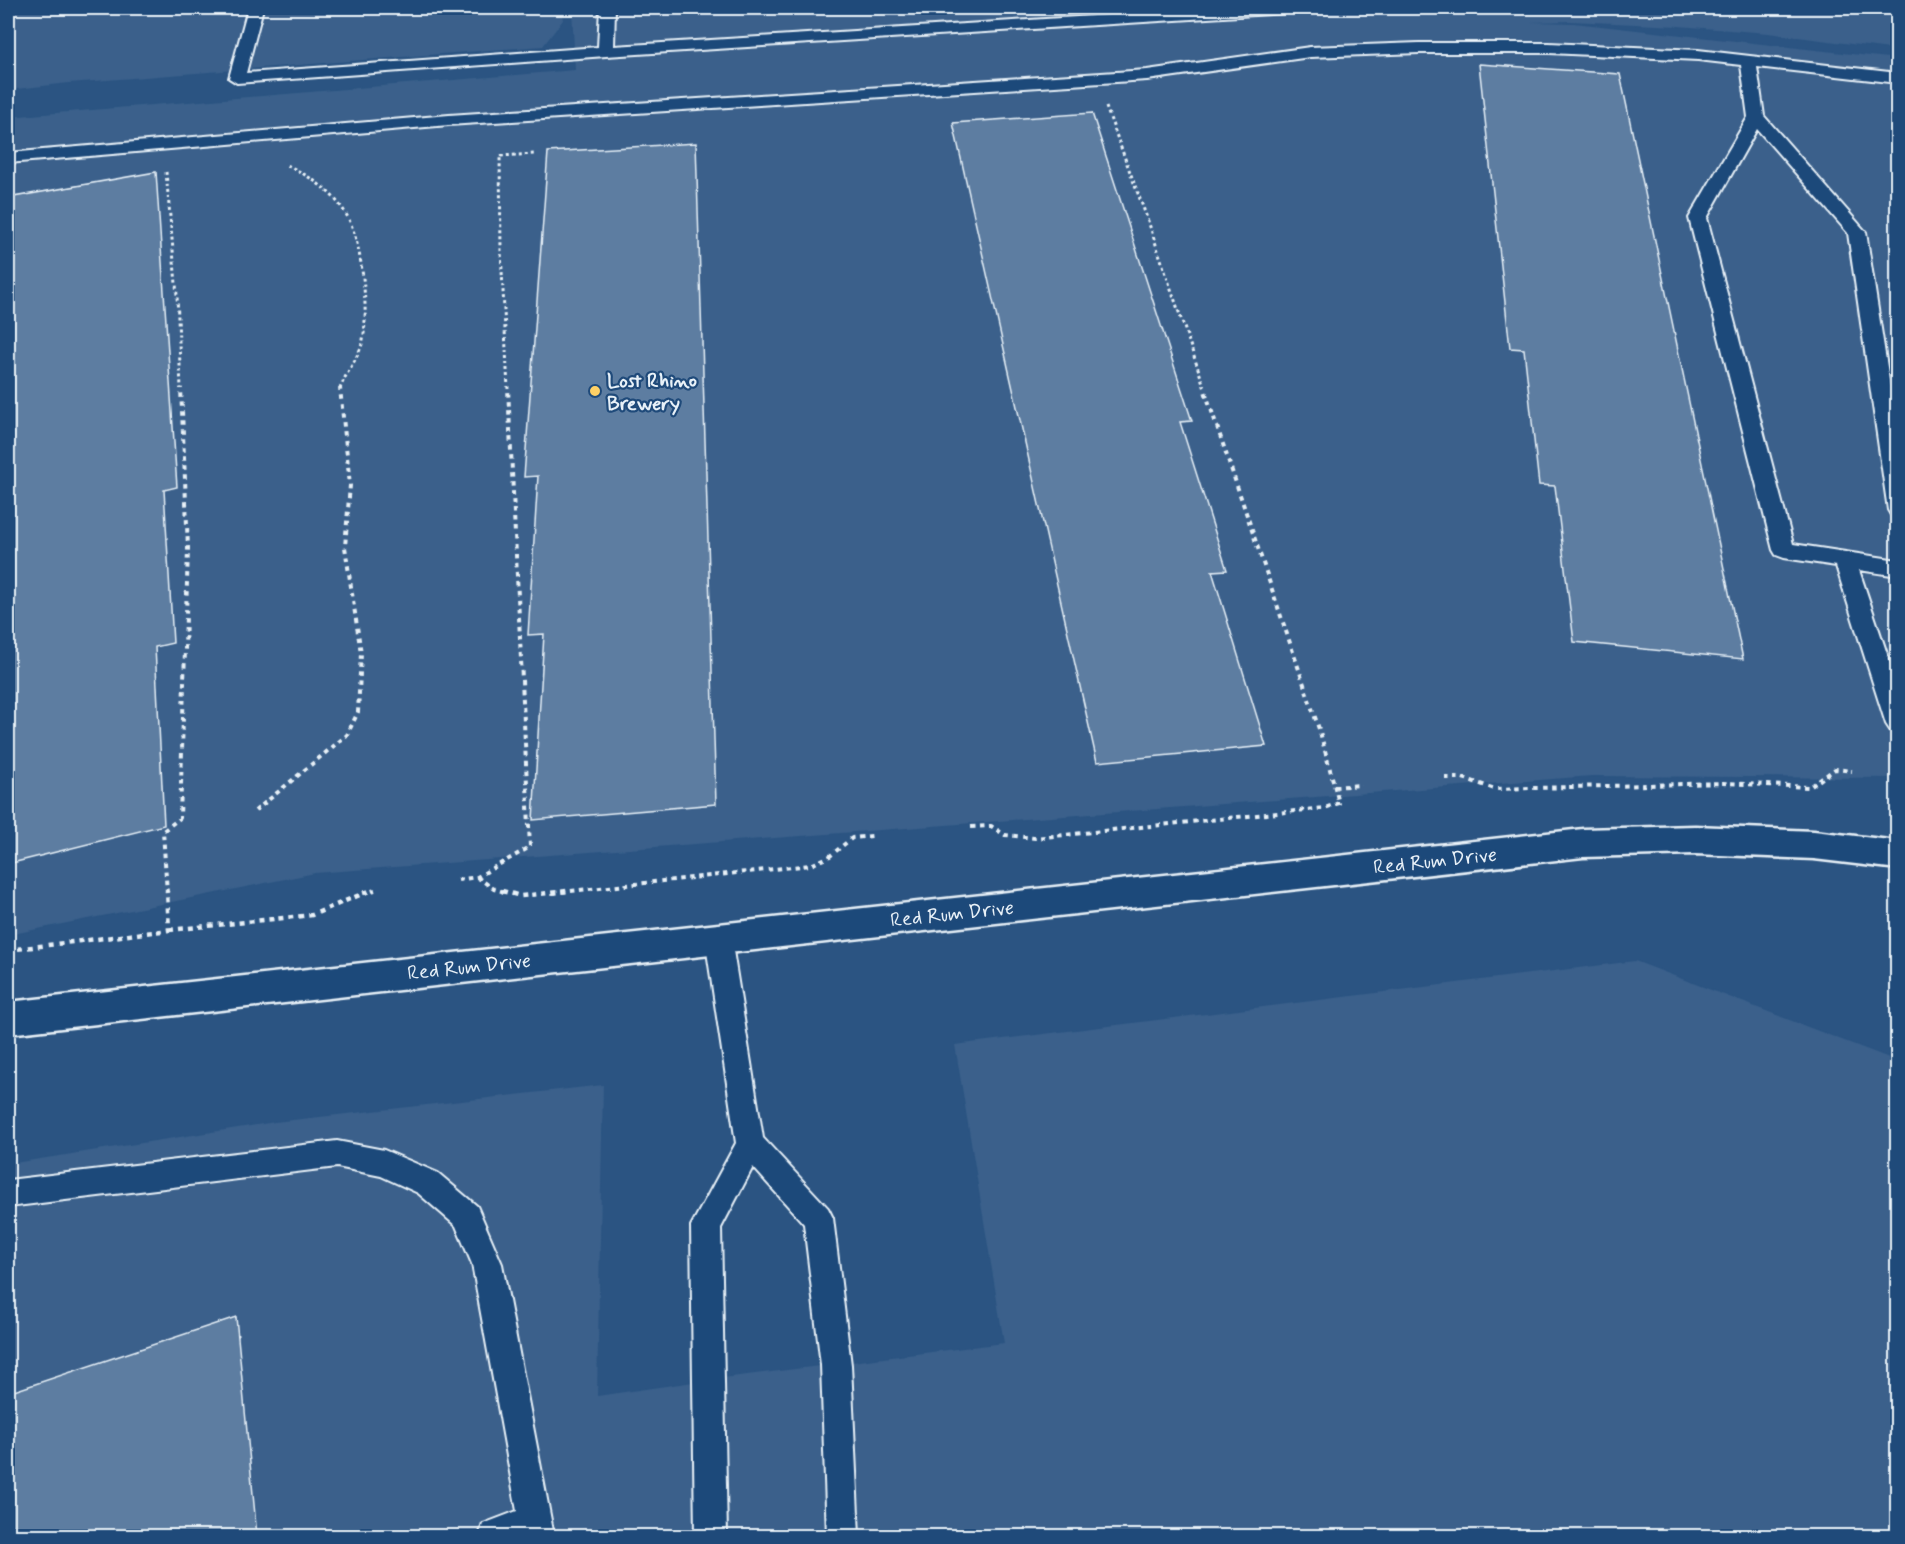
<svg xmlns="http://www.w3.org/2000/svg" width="1905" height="1544" font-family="Mynerve,sans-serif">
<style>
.built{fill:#3a608b}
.building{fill:#5d7da1;stroke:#e8f1f8;stroke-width:1.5}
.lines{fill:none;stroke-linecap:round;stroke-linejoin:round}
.service-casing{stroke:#e8f1f8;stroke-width:4}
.minor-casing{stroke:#e8f1f8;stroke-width:5}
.path-far2{stroke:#e8f1f8;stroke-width:3;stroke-dasharray:3 3;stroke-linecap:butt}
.path-far1{stroke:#e8f1f8;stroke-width:4;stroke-dasharray:4.5 4.5;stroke-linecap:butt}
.path{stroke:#e8f1f8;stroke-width:4.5;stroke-dasharray:5 5;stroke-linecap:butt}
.service{fill:#1f4a7a;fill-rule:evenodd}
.minor{fill:#1f4a7a;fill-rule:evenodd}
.poi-dot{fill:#ffd166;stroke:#1f4a7a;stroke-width:2}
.labels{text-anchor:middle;stroke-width:4.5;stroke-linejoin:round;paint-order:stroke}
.poi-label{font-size:20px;font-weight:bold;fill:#e8f1f8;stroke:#1f4a7a;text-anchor:start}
.street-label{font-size:20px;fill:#e8f1f8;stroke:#1f4a7a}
</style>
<rect width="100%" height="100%" fill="#2b5482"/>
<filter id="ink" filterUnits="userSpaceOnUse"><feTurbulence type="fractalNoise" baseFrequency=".0167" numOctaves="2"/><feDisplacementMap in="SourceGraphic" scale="12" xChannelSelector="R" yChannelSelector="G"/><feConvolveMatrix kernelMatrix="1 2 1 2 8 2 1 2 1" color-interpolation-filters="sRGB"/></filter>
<g filter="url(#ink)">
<path class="built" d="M8,8H561L563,20L543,46L69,83L8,90Z
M572,8H1897V50L1768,33L1678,26L1571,21L1531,22L1574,23L1897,59V778L1592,776L315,873L8,935V117L575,70Z
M1635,961L1897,1061V1536H8V1164L275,1122L603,1085L597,1396L707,1380L1004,1343L955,1045Z"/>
<path class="building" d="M1479,64L1620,74L1743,659L1574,642L1555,486L1539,485L1524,349L1510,348Z
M1092,113L1192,421L1180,422L1227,570L1212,571L1266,746L1097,762L953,123Z
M696,143L716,804L533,820L544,634L528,635L538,476L524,477L548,152Z
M156,172L177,487L164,490L173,643L155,647L164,825L8,864V198Z
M236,1317L257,1536H8V1393Z"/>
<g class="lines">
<defs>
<path id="service" d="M248,8H263L246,73L598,47L600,8H615L614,46L1222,8H1294L1286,13L606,56L237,83L229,78Z
M1419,43H1549L1698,50L1898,73V83L1757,67L1764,116L1866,232L1898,438V517L1891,515L1888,510L1848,233L1757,129L1707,218L1793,544L1898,560V576L1859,570L1898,687V733L1890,730L1886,724L1836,566L1784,558L1776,555L1773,550L1689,218L1748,117L1741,65L1698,60L1549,53H1419L1310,57L1147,80L449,125L8,163V153L449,115L1147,70L1310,47Z
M718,927L727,930L731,938L763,1138L828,1208L833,1218L851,1365L859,1536H827L821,1365L804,1224L753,1167L721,1228L727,1536H695L691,1226L736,1143L705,938L709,930Z
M337,1141L384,1150L438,1173L477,1206L502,1264L554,1536H479L483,1524L517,1511L472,1264L456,1226L418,1193L381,1176L337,1167L8,1207V1180Z"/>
<path id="minor" d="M1695,826L1814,831L1898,841V869L1814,859L1695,854L1583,857L8,1034V1002L1583,829Z"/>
</defs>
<use href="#service" class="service-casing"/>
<use href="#minor" class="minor-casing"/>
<path class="path-far2" d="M1106,107L1147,218L1205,389
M287,165C311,177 332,191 346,214C362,240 370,315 362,344C357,360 345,374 340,389
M166,172L177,295L181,389
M508,389L501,251L500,156L535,154"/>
<path class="path-far1" d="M1445,778H1463L1495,789L1723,783L1810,787L1835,769L1852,771
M1334,787L1361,785
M255,811L347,735L358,712L361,653L345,547L350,485L340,388
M971,827L991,826L1005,835L1035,838L1325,808L1339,803L1320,732L1204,388
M477,877L494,889L508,893
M458,880L477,877L530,847L508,388
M167,893L163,831L180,818L188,548L181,388
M363,893L375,890
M553,893L811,865L830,856L852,838L872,836"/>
<path class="path" d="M502,891L521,896L567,891
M169,930L312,915L369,891
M8,950L169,930L167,891"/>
<use href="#service" class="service"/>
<use href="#minor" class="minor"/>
</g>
</g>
<circle class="poi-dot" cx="595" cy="391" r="6"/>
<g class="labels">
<g class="poi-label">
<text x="607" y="387">Lost Rhino<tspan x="607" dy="23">Brewery</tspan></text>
</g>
<g class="street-label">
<text transform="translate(1435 860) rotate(-6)" y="7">Red Rum Drive</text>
<text transform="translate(952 913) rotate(-6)" y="7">Red Rum Drive</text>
<text transform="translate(469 966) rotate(-6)" y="7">Red Rum Drive</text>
</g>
</g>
<rect width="1905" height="1544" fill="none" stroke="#1f4a7a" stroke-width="30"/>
<rect x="15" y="15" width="1875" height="1514" fill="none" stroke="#e8f1f8" stroke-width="2" filter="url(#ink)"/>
</svg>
